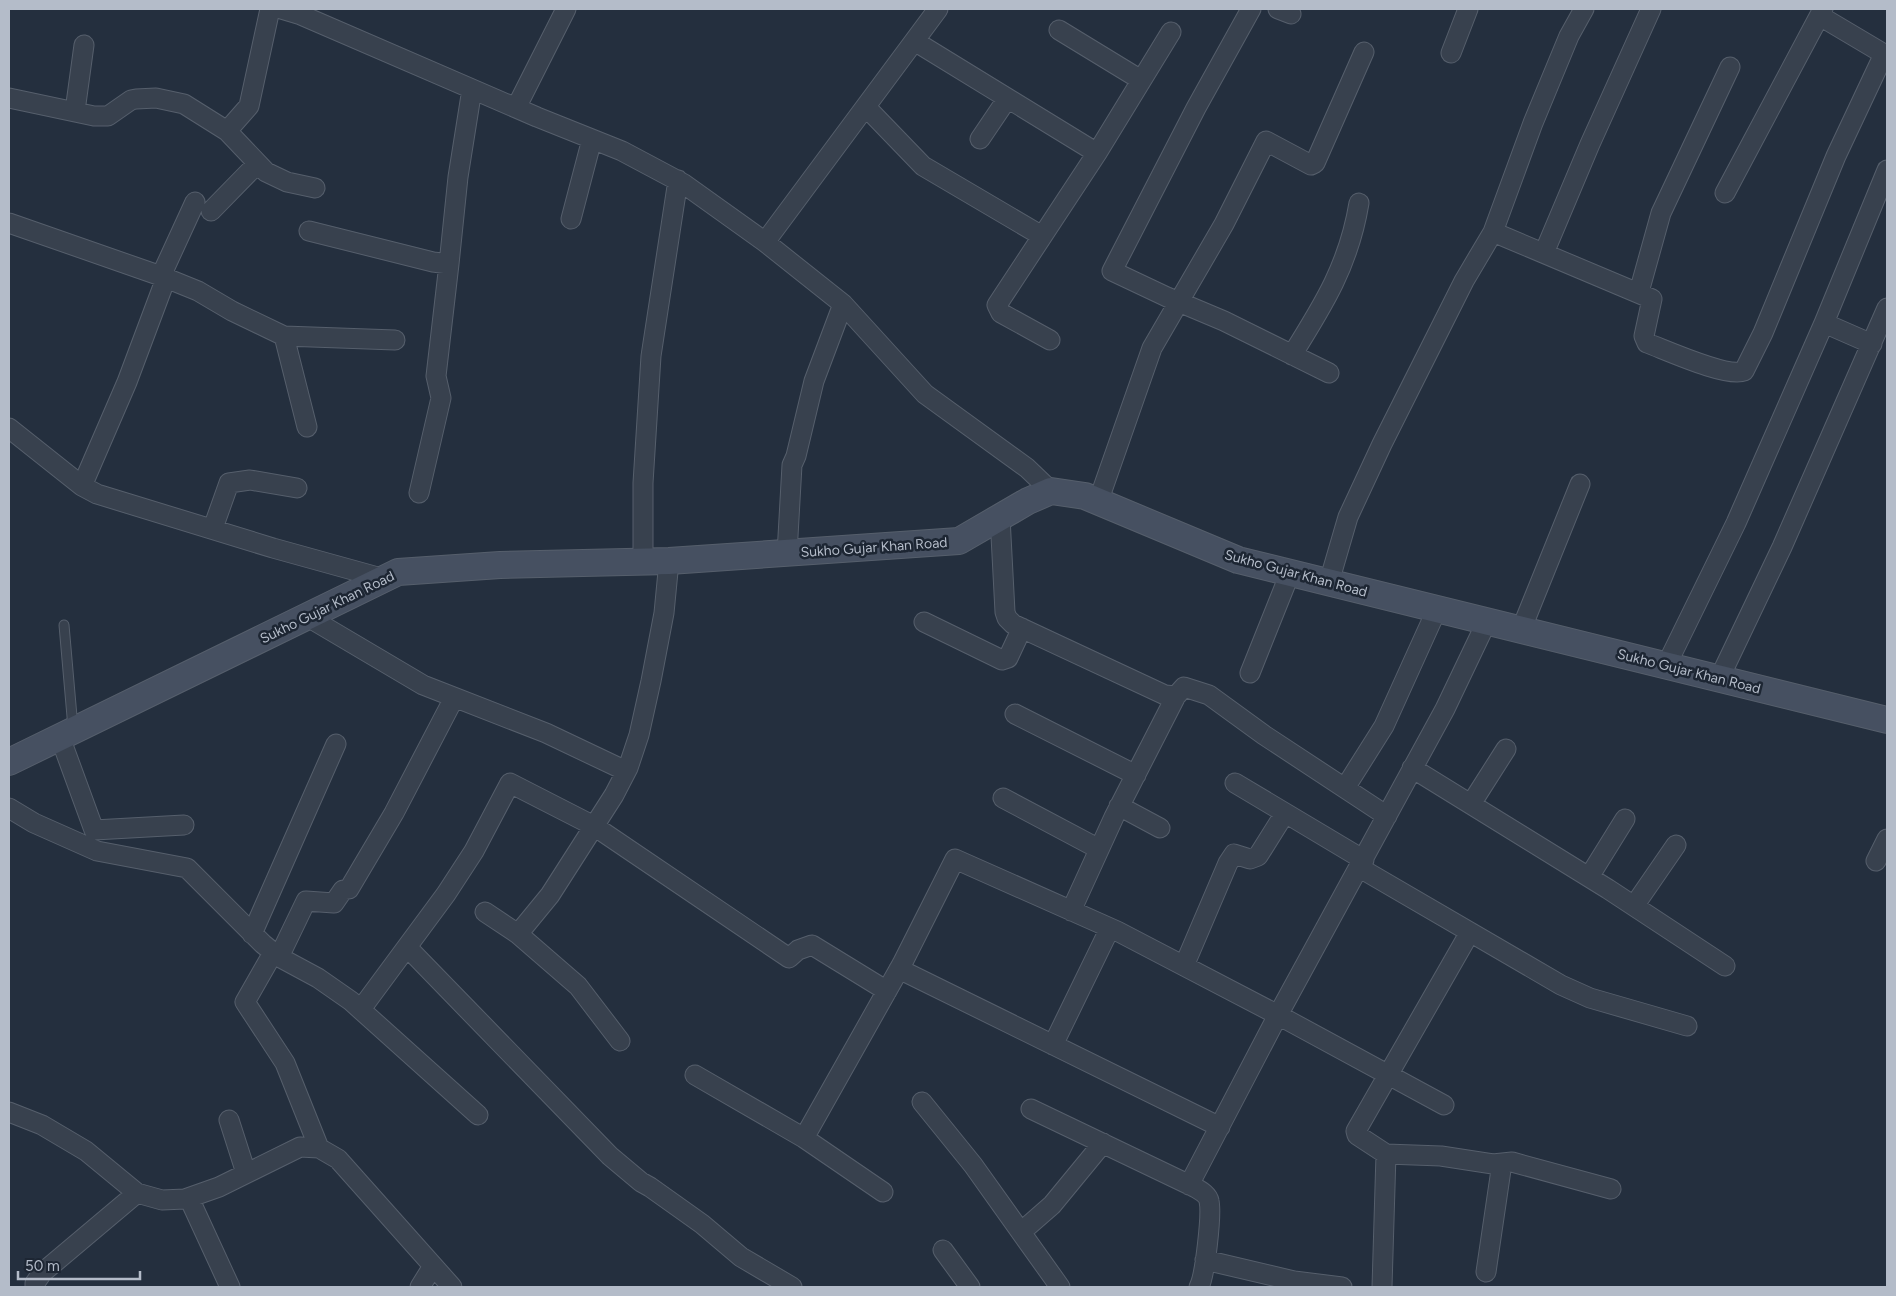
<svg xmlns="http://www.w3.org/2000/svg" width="1896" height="1296" font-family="Figtree,sans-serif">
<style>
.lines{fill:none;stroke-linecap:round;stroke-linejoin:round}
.lane-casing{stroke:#565f6c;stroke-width:11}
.street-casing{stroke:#565f6c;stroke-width:21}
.secondary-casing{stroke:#565f6c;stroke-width:28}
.lane{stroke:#38414e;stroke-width:9}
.street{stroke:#38414e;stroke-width:19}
.secondary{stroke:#465061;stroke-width:26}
.labels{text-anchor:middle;stroke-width:5;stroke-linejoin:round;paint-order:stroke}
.street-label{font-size:14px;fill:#b4bcc9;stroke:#1d2633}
</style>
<rect width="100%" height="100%" fill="#242f3e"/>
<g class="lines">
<defs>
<path id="lane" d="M64,625L73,728"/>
<path id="street" d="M281,9L301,15L537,117L622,151L684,184L765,242L843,304L925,394L1027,468L1051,491
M1251,9L1196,108L1112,271L1167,297L1224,321L1329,373
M1278,9L1291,14
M1820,16L1884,54
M1059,30L1141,80
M916,42L1097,153
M1451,53L1468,9
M9,98L94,116H108L131,100L136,99L156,98L184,104L227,131L266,172L287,182L315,188
M866,107L923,166L1042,236
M516,108L566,9
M75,111L84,45
M227,131L249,106L270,9
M980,139L1007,99
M1725,193L1823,9
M211,211L257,164
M571,219L592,139
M9,223L161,276L198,291L232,311L284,336L307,427
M309,231L433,262L449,264L458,177L472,89
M1493,232L1652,299L1644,336L1647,343C1666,350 1727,378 1744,371L1763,333L1836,156L1884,54L1887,55
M765,242L938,9
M1544,253L1590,144L1651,9
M161,276L195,202
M1639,292L1661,213L1730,67
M1824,323L1872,344
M284,336L395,340
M1050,340L1001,313L997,305L1097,153L1171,32
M1292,355C1324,304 1349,264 1359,203
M9,428L82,486L97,494L273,548L385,579
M82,486L127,382L166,278
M419,493L441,398L436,376L449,264
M1098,502L1152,348L1224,224L1266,141L1311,165L1315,163L1364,52
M1000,517L1005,612L1007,618L1013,624L1165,695L1176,696L1184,687L1209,695L1264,735L1387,816
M213,528L229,483L250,480L297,488
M787,554L792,465L796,456L814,381L843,304
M643,562V483L651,356L678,180
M1329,582L1348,517L1382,444L1464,281L1493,232L1533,123L1569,36L1584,9
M308,617L423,685L546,733L626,771
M924,622L1002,660L1008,658L1022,628
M1521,630L1580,484
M1666,666L1736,523L1824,323L1887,170
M1250,673L1290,573
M1719,679L1782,547L1887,308
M1015,714L1136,775
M60,737L94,830L184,825
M1412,768L1608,889L1725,966
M1235,783L1364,860
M1345,788L1384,726L1437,609
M1003,798L1099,849
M1471,804L1506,749
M1119,806L1160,828
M9,808L34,823L97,851L187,868L263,944L279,957L318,978L351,1001L478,1115
M1876,861L1887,839
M1360,868L1561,985L1590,998L1687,1026
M1589,877L1625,819
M1634,906L1676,845
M1071,911L1114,817L1176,696
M485,912L518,934L578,986L620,1041
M1470,932L1356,1131L1357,1135L1386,1154L1441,1156L1493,1164L1512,1162L1611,1189
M252,934L336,744
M518,934L550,895L614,795L628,768L639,735L651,681L664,613L669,561
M407,947L610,1156L641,1182L650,1187L702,1224L741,1257L792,1287
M273,953L245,1002L285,1063L319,1148
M279,957L306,901L334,903L343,890L349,889L394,813L454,698
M1184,966L1228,863L1234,854L1250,859L1258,856L1285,813
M899,969L1220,1127
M361,1009L446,894L474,851L510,783L594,826L789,958L798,950L812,945L887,991
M1053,1045L1110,928
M695,1075L804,1138L883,1192
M922,1102L973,1165L1060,1287
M1031,1109L1196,1188C1201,1191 1208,1195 1209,1201C1212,1214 1205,1276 1199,1287
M9,1112L42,1125L86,1151L137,1193L162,1200L185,1199L219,1187L300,1147L319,1148L338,1159L452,1287
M229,1120L246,1173
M804,1138L902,964L955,859L1117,931L1278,1015L1444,1105
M1189,1185L1278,1015L1445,709L1487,621
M189,1198L230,1287
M1021,1232L1052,1205L1103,1143
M943,1250L970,1287
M1205,1260L1294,1281L1342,1287
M1486,1272L1502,1163
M35,1287V1283L42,1273L137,1193
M420,1287L433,1266
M1382,1287L1386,1154"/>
<path id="secondary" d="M9,762L398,572L500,565L669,561L959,541L1028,501L1051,491L1085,496L1238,560L1887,720"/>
</defs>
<use href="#lane" class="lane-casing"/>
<use href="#street" class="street-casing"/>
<use href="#secondary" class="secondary-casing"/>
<use href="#lane" class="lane"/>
<use href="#street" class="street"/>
<use href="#secondary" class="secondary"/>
</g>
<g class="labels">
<g class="street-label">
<text transform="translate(874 547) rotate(-4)" y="5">Sukho Gujar Khan Road</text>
<text transform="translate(1296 573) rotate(15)" y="5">Sukho Gujar Khan Road</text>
<text transform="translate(327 607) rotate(-26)" y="5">Sukho Gujar Khan Road</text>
<text transform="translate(1689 671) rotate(14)" y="5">Sukho Gujar Khan Road</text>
</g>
</g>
<rect width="1896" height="1296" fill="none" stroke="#b4bcc9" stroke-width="20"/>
<path d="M18 1271v8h122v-8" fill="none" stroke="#b4bcc9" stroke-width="2.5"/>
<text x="25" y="1271" font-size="15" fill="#b4bcc9" stroke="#1d2633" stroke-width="4" paint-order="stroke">50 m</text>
</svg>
